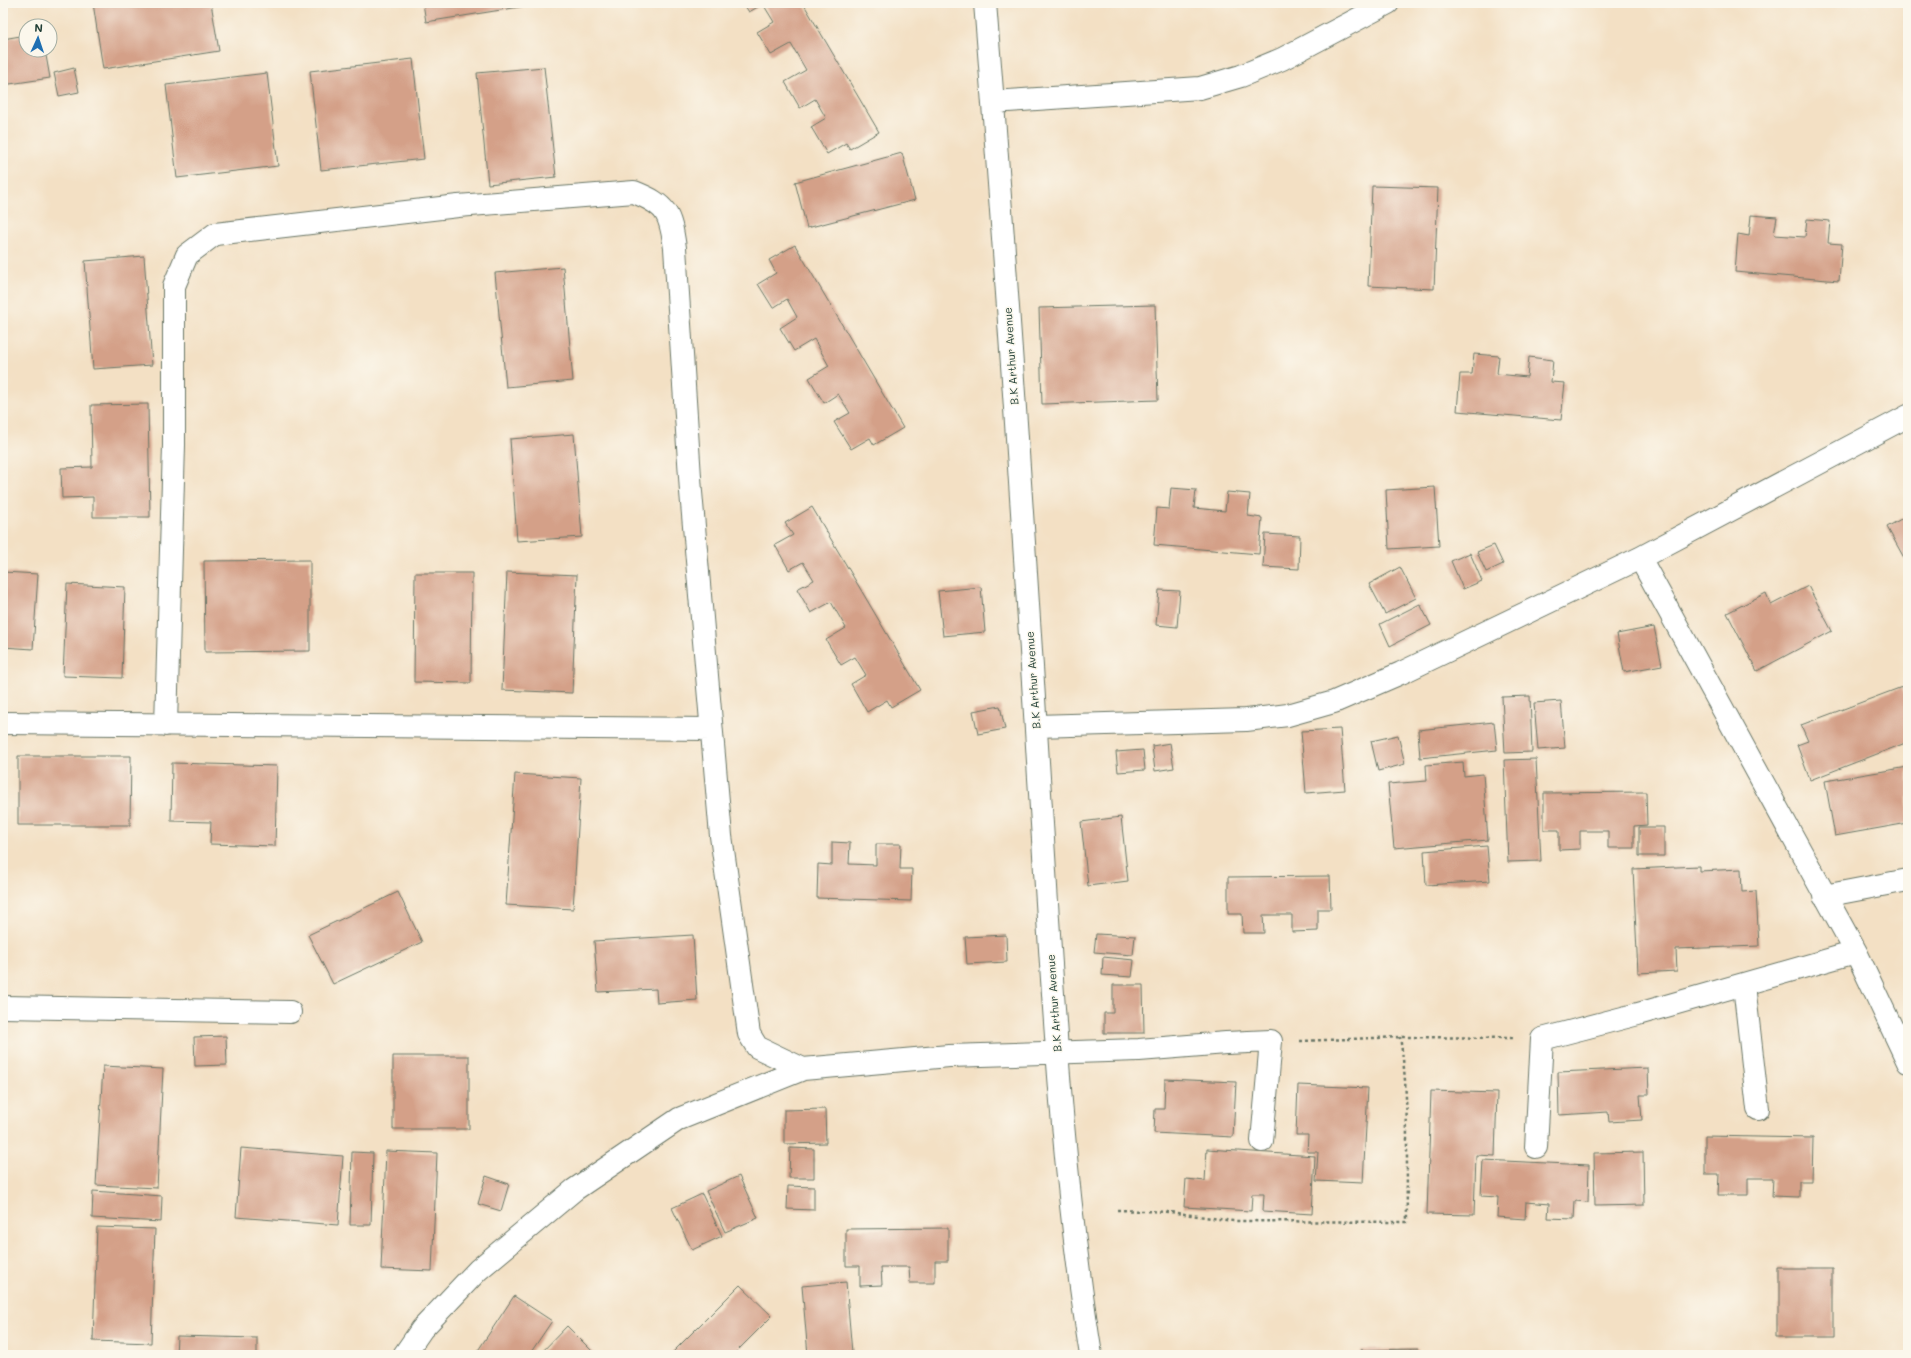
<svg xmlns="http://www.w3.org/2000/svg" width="1911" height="1358" font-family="Mali,sans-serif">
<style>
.building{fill:#d4a088}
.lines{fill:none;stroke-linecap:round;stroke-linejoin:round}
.minor-casing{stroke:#697666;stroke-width:24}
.path{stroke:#697666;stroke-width:2.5;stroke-dasharray:3 3;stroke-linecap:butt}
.minor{stroke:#fff;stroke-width:22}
.labels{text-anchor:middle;stroke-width:3;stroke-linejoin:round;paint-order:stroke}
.street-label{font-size:11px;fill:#1f3d34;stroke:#fbf7ec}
</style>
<rect width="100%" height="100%" fill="#fbf7ec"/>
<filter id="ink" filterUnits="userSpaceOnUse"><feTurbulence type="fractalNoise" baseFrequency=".025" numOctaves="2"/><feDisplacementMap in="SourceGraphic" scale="8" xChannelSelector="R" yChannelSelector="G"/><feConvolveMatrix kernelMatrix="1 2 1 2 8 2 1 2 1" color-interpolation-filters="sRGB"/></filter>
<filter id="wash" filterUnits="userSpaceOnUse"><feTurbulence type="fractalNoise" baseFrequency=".012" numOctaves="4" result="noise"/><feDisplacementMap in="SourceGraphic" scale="16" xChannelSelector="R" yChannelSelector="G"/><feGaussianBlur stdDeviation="0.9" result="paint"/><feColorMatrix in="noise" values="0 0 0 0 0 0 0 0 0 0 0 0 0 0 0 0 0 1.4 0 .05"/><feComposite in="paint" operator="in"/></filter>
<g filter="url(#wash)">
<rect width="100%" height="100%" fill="#f3e0c4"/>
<g id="blocks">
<path class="building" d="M93,3H211L219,51L103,69Z
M423,3H532V5L426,22Z
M743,3H803L879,132L850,149L846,143L827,154L811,127L826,118L815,99L800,108L785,82L806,70L791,44L771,55L757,32L774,22L763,4L749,12Z
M26,35V50H45L50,78L3,85V39Z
M413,59L424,159L321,170L310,71Z
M544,67L556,177L488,184L477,73Z
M74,68L79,92L59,96L54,73Z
M267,73L278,166L177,178L166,85Z
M902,153L915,200L807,228L795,182Z
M1372,186L1438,188L1434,289L1368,286Z
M1751,215L1777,217L1774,235L1805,237L1807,219L1830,221L1828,243L1842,244L1839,281L1735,272L1738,234L1749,236Z
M795,245L903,428L874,445L870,438L851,449L834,422L850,413L838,394L824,403L809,378L829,366L814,339L794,351L780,328L797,317L787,299L773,308L758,284L776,273L769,260Z
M144,256L152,365L93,369L85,261Z
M563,267L573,381L506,387L495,273Z
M1155,305L1158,400L1042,404L1039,308Z
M1474,354L1499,356L1497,374L1527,377L1529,357L1553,360L1551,382L1565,383L1561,420L1457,411L1460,374H1472Z
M148,404L150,517H93V497L62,498L61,468L92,467L91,405Z
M574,434L582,537L517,541L510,439Z
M1435,487L1439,546L1389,549L1386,490Z
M1171,488L1196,490L1194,508L1225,511L1227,492L1250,494L1248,516L1262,518L1259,554L1154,545L1157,508L1169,509Z
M812,507L920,690L891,707L887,700L867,712L851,684L866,675L855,657L841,665L826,640L846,628L831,602L811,613L797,589L814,580L803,562L789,570L775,545L793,535L785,523Z
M1908,515V565L1887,527Z
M1265,534L1300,536L1299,569L1263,567Z
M1494,545L1503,564L1486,572L1477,552Z
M1470,553L1482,581L1463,589L1451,561Z
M310,560V651L205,652L204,561Z
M1400,567L1416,598L1385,614L1369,584Z
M3,572L38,574L33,649L3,647Z
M507,572L577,575L572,693L502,690Z
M415,573H472L471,683L414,682Z
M67,584L125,587L122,678L63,676Z
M1808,586L1832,631L1757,671L1727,613L1766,593L1771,605Z
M981,587L985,632L943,636L938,591Z
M1159,590L1180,591L1177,627L1156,625Z
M1420,604L1431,625L1390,646L1380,624Z
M1654,627L1662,665L1624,672L1617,634Z
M1902,687L1908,703V742L1810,780L1797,745L1808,741L1801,725Z
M1530,696L1532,752L1505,753L1502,697Z
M1561,701L1565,748L1538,750L1534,703Z
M1000,706L1005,729L978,734L973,711Z
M1494,722L1497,750L1420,758L1418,730Z
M1340,729L1345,790L1306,793L1301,731Z
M1398,735L1405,764L1378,771L1371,741Z
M1170,743L1174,768L1155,771L1152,746Z
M1143,750L1145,770L1118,772L1116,752Z
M18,756H131L130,825H18Z
M1536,759L1541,861L1508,862L1504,760Z
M1463,762L1464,776L1483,774L1488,840L1394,848L1388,784L1427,781L1426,765Z
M172,763L277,766L275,846L210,844L211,822L171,821Z
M1908,767V823L1835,836L1825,781Z
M515,774L581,778L573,909L506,905Z
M1646,792L1647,825L1634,826V848H1608V831H1580V849L1559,850V830H1544V793Z
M1121,817L1128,881L1088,886L1081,822Z
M1639,827H1664V856H1639Z
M832,842L850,843L849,864L876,865V844H901L900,869H912L911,901L817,898L818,864L832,865Z
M1487,846L1490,881L1426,885L1424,851Z
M1699,866V871L1741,869L1742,892L1756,891L1759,946L1676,949L1677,971L1638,973L1633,869Z
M1330,876L1331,909H1318V931L1292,932V915H1263L1264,933H1243L1242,914H1228V877Z
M398,892L422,942L333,984L308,935Z
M1096,934L1135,936L1133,955L1094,952Z
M693,935L697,1000L657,1003L656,989L598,992L594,941Z
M1006,935L1007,962L967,964L965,937Z
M1103,957L1134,960L1132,977L1102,975Z
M1113,985H1143L1144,1033H1104V1013H1113Z
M226,1036L227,1065L195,1066L194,1037Z
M393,1056H469V1129H393Z
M103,1066L163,1069L157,1188L96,1185Z
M1648,1068L1649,1095H1640L1642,1120L1609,1122L1608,1112L1559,1115L1558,1072Z
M1165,1079L1236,1082L1233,1137L1154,1133L1155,1109H1164Z
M1298,1085L1368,1088L1363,1183L1316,1181L1318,1152H1307L1308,1135H1296Z
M1431,1091L1497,1093L1495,1156L1476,1155L1474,1215L1427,1214Z
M825,1109L826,1143L784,1144V1110Z
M1705,1136L1813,1138L1812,1181H1799V1197L1772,1196L1773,1178H1748V1195H1718L1719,1174H1705Z
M241,1148L343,1156L338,1225L236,1217Z
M790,1148L814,1149V1178H789Z
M1207,1149L1315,1156L1312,1214L1263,1211L1264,1194H1252L1251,1211L1184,1207L1186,1179L1205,1181Z
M386,1151L437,1153L432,1271L381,1269Z
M352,1152L373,1153L371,1225H350Z
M1643,1152L1644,1205L1595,1206L1594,1153Z
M1483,1160L1589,1165L1588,1202L1575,1201L1574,1219L1548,1218L1549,1204L1526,1202L1525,1219L1497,1217L1498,1197L1481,1196Z
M486,1176L509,1184L501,1211L478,1204Z
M739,1176L758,1218L725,1232L706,1191Z
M788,1186L814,1187V1210L787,1209Z
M93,1191L162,1196L161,1222L92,1218Z
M702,1194L722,1236L692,1250L672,1208Z
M97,1227L155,1229L151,1343L93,1341Z
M948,1228V1261H935V1283H910L909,1267H881L882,1285L860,1286V1266H846V1229Z
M1778,1268H1833V1337H1778Z
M846,1282L852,1353L808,1355L802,1286Z
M740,1285L772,1316L733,1355H670Z
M514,1296L552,1321L529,1355H475Z
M567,1326L596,1355H539Z
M177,1336L257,1338V1355H176Z
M1418,1349V1355H1361V1350Z"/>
</g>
</g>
<g filter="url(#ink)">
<use href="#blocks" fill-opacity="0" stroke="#697666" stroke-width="1"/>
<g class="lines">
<defs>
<path id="minor" d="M985,3C1006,261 1023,520 1039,778C1052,971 1060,1164 1091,1355
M993,102L1200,88L1241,76L1282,59L1388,3
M1640,558L1856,952L1908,1062
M3,723L711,729
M166,725L174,445V286L187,255L215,234L458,206L634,192C667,205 670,213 675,248L691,492L721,836L749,1034L757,1047L803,1069
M1036,726L1246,720L1288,715L1334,702L1401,673L1640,558L1908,416
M1824,896L1908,880
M1744,985L1758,1109
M3,1007L290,1012
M1536,1147L1542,1039L1638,1014L1856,952
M404,1355L422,1329L478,1270L574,1190L679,1119L803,1069L949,1056L1139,1050L1226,1043L1271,1041L1262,1141"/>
</defs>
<use href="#minor" class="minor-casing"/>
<path class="path" d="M1300,1041L1400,1037L1513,1038
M1117,1210L1170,1212L1233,1221L1407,1222C1406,1160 1410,1099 1400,1037"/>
<use href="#minor" class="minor"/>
</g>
</g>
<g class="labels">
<g class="street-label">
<text transform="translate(1011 356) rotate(-94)" y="4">B.K Arthur Avenue</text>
<text transform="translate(1033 680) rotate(-94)" y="4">B.K Arthur Avenue</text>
<text transform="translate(1054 1003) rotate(-94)" y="4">B.K Arthur Avenue</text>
</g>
</g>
<rect width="1911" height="1358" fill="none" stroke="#fbf7ec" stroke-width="16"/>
<g transform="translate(38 38) rotate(3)"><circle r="19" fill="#fbf7ec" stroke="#a3ada2"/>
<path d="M0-3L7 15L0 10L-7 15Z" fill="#1f6fb2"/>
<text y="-6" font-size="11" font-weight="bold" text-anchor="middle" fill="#1f3d34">N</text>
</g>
</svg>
